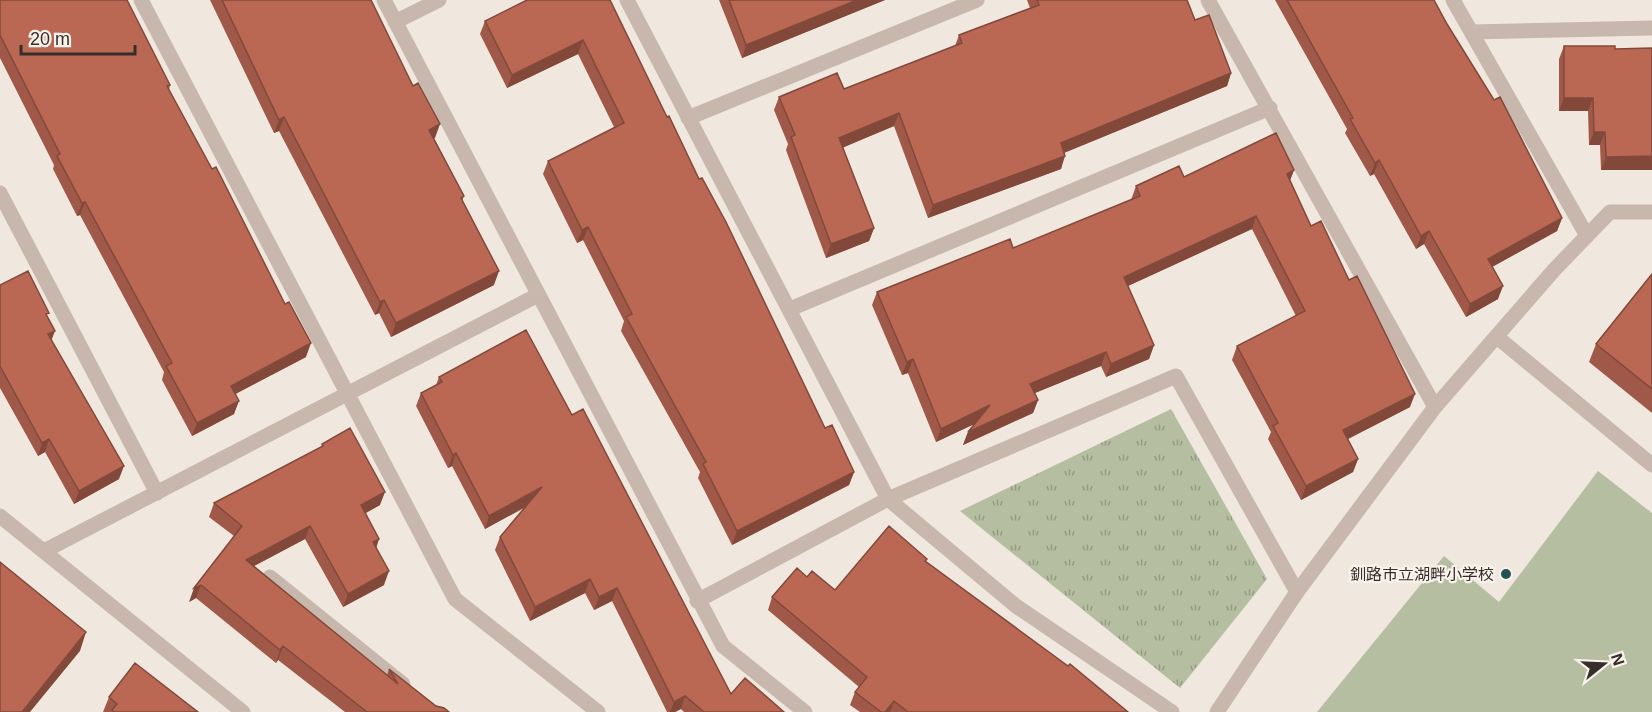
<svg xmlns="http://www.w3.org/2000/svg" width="1652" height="712" font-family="Arial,'Noto Sans JP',sans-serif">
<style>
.grass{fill:#b6bea1}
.park{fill:url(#park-tufts)}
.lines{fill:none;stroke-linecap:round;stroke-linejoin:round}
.minor{stroke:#c8b7ac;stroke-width:15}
.wall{fill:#a05948}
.shaded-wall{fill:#82493b}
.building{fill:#ba6854;stroke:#82493b;stroke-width:1.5}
.poi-dot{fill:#245354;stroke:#f8f2eb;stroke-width:2}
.labels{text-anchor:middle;stroke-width:4.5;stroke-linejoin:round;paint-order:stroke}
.poi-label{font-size:16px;fill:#362e2a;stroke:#f8f2eb;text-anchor:end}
</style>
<defs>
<pattern id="park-tufts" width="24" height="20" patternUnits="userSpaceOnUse" patternTransform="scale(1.5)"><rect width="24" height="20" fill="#b6bea1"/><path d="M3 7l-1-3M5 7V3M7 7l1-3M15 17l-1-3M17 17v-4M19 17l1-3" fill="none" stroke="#959b83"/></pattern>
</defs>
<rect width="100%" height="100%" fill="#f0e8df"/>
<path class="grass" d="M1598,471L1652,513V712H1317L1444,556L1499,602Z"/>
<path class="park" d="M1171,409L1267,579L1180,688L960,511Z"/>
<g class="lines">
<path class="minor" d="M141,0L455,599L598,712
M384,0L723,646L805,712
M627,0L888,499L1016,606L1172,712
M1208,0L1435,407
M1453,0L1586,234
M395,22L439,0
M1472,32L1652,28
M688,118L977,0
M0,193L157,493
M790,309L1270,108
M1497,337L1652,465
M0,516L243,712
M44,551L538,295
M270,577L403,684
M697,601L888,499L1176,376L1297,592
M1217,712L1297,592L1435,407L1554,270L1610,212H1652"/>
</g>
<path class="wall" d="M0,0L170,85L169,90L306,357L235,394L234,414L192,436L162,380L164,372L80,215L77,216L53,169L54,165L0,58Z
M210,0H371L435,138H434L464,196L462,201L494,285L391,337L379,313L375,315L279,131L274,133Z
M610,0L667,117L699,179L825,428L854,472L849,485L732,545L698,478L700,472L621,331L624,321L583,240L577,243L543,174L548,161L614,127L578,54L507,88L480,34L485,21Z
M719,0H885L742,58Z
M1027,0H1187L1195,20L1231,73L1227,86L1064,153L1061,169L928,218L894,126L843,147L874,228L869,241L826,258L786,150L788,144L774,110L779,97L844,89L955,46L959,35L1030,8Z
M1275,0H1434L1447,24L1562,218L1557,231L1492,267L1498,299L1466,317L1424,244L1416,249L1374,174L1370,176L1345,133L1347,129Z
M1564,46L1615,49L1652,48V170H1601L1600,145H1589L1588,111H1559V59Z
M1294,170L1290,180L1311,226L1410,407L1348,439L1358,459L1353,472L1301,500L1268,439L1271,432L1232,360L1237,346L1296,316L1252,229L1128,286L1154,345L1149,359L1106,377L1101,366L1035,393L1038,400L1033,413L963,445L968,432L974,424L936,442L908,373L902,375L872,305L877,292L1013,248L1131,200L1136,186L1184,177Z
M1652,274V413L1589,362L1596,344Z
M0,285L48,318L51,340L119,479L74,504L45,452L38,456L0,388Z
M439,377L572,415L731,694L784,712H684L681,709L675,712H667L612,601L594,610L585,593L530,621L495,550L500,537L526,507L485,529L452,466L448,468L416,406L421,393L436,385Z
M322,444L380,505L366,513L376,548L384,585L343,607L305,539L254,566L387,675L389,669L436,706L449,712H345L278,660L276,663L196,598L189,602L234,536L209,517L214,503L321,447Z
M927,559L926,561L1128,712H860L850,705L855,692L859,687L768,610L772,597L807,577L835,590Z
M109,697L198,712H103Z"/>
<path class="shaded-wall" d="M857,0H885L742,58L746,45Z
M583,40L578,54L507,88L512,75Z
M1231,73L1227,86L1056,156L1061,143Z
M1564,98H1593L1588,111H1559Z
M899,113L894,126L835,151L839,138Z
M284,117L279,131L274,133L279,120Z
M440,124L435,138L424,143L429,130Z
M1594,132H1605L1600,145H1589Z
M1065,156L1061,169L928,218L933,205Z
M1652,156V170H1601L1606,157Z
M1379,160L1374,174L1370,176L1375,163Z
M1294,170L1289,183L1287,174Z
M85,202L80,215L77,216L82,203Z
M1256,216L1252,229L1119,290L1124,277Z
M1562,218L1557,231L1483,272L1488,259Z
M588,227L583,240L577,243L582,230Z
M874,228L869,241L826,258L831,244Z
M1429,231L1424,244L1416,249L1421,236Z
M499,271L494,285L391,337L396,323Z
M1503,286L1498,299L1466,317L1470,304Z
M384,300L379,313L375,315L380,302Z
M55,331L50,344L48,334Z
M311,343L306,357L226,399L231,386Z
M1154,345L1149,359L1106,377L1111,364Z
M1106,352L1101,366L1025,397L1030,384Z
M913,359L908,373L902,375L907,362Z
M1415,394L1410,407L1338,444L1343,430Z
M1038,400L1033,413L963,445L968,432Z
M239,401L234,414L192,436L197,423Z
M990,405L985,419L936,442L941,429Z
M49,439L45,452L38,456L42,443Z
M456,453L452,466L448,468L453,455Z
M1358,459L1353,472L1301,500L1306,486Z
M124,466L119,479L74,504L79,491Z
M854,472L849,485L732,545L737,531Z
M542,487L537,500L485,529L489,516Z
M385,492L380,505L356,518L361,505Z
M310,526L305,539L241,573L246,560Z
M379,539L375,552L373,542Z
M389,571L384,585L343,607L348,594Z
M590,579L585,593L530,621L535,607Z
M201,585L196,598L189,602L194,588Z
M617,588L612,601L594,610L599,597Z
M86,632L80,651L30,712H22Z
M283,646L278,660L276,663L280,650Z
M685,696L681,709L675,712H670L674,702Z
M894,701L890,712H885Z"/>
<path class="building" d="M0,0H127L170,85L167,86L212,169L216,167L285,304L289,302L311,343L231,386L239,401L197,423L166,366L172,363L85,202L82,203L57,156L60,154L0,35Z
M222,0H371L413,86L418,83L440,124L429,130L464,196L461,198L499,271L396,323L384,300L380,302L284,117L279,120Z
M527,0H610L667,117L669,116L699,179L702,178L726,222L825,428L832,425L854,472L737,531L703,464L706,462L626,317L632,314L588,227L582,230L548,161L624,123L583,40L512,75L485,21Z
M729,0H857L746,45Z
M1037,0H1187L1195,20L1209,15L1231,73L1061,143L1065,156L933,205L899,113L839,138L874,228L831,244L791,137L795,135L779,97L837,73L844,89L962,43L959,35L1039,5Z
M1287,0H1434L1447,24L1494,100L1500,97L1562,218L1488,259L1503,286L1470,304L1429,231L1421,236L1379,160L1375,163L1350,119L1353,118Z
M1564,46H1615V49L1652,48V156L1606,157L1605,132H1594L1593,98H1564Z
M1276,133L1294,170L1287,174L1311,226L1321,221L1349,280L1357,276L1415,394L1343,430L1358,459L1306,486L1273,426L1278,423L1237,346L1305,311L1256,216L1124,277L1154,345L1111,364L1106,352L1030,384L1038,400L968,432L990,405L941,429L913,359L907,362L877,292L1010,239L1013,248L1140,196L1136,186L1179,166L1184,177Z
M28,271L49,313L46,314L55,331L48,334L124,466L79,491L49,439L42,443L0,366V285Z
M1652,274V389L1596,344Z
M526,330L572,415L583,409L731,694L745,678L784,712H704L685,696L674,702L617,588L599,597L590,579L535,607L500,537L542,487L489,516L456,453L453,455L421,393L442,382L439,377Z
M350,428L385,492L361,505L379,539L373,542L389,571L348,594L310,526L246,560L398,684L389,669L436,706L444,708L449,712H367L283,646L280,650L201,585L194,588L242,526L214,503L323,446L322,444Z
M889,526L927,559L925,561L1068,666L1070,664L1128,712H908L894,701L885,712H881L855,692L867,677L772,597L797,568L807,577L812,571L835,590Z
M0,562L86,632L22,712H0Z
M135,663L198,712H114L112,710L117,704L109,697Z"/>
<circle class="poi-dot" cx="1506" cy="574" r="6"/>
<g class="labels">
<g class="poi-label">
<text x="1494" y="580">釧路市立湖畔小学校</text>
</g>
</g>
<g transform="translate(1604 664) rotate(72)" stroke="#f8f2eb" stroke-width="4.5" paint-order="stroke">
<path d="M0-4.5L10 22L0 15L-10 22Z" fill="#362e2a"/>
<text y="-9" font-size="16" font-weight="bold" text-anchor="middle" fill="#362e2a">N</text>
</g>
<path d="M21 45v9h114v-9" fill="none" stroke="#362e2a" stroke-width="3"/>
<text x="30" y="45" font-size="18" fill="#362e2a" stroke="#f8f2eb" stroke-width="4.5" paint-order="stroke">20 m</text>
</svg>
